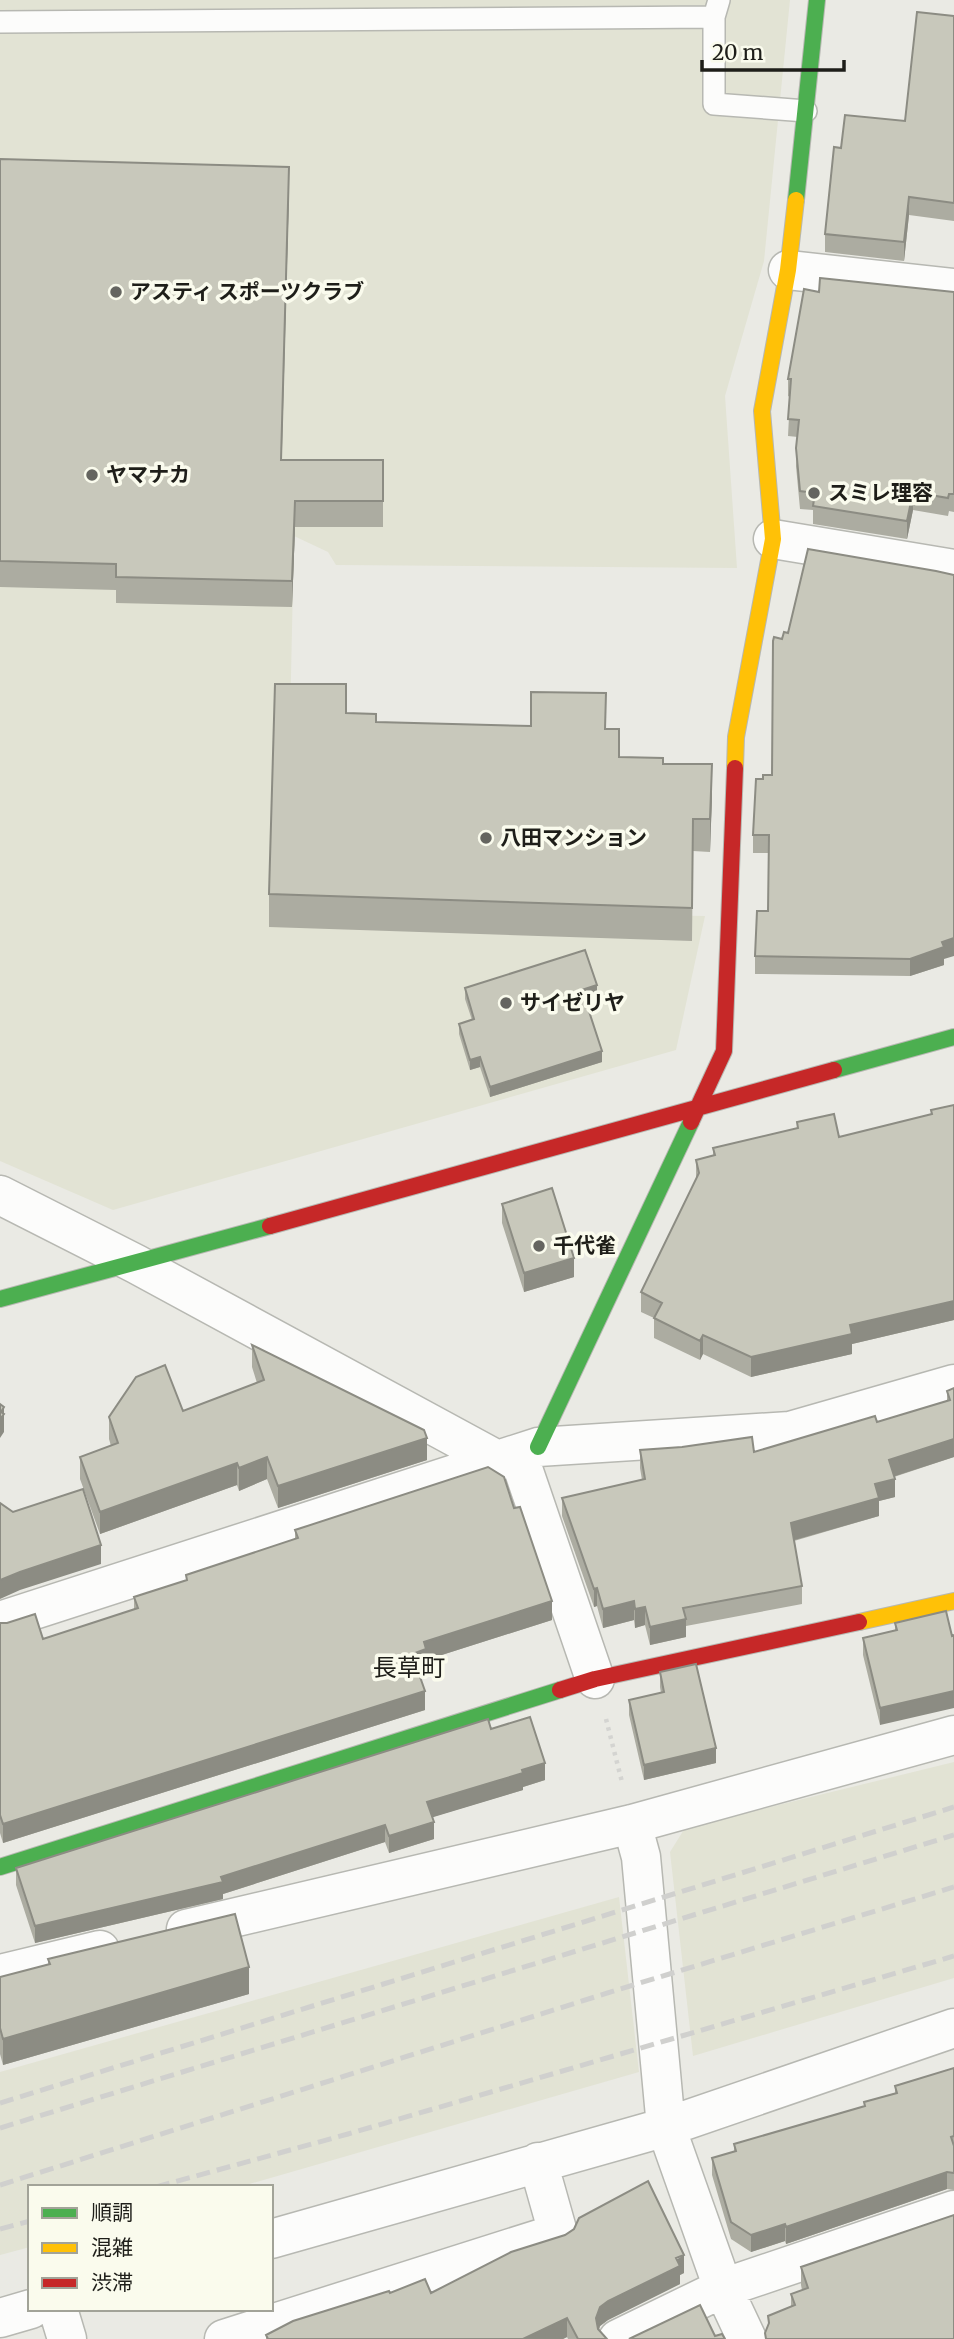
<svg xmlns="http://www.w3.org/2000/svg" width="954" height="2339" font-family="Merriweather,'Noto Sans JP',serif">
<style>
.built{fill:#e2e3d4}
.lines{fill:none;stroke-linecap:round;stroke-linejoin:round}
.lane-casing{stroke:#b7b8b2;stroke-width:24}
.street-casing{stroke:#b7b8b2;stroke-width:41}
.fast-casing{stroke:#b7b8b2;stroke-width:18}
.slow-casing{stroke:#b7b8b2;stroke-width:18}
.jam-casing{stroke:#b7b8b2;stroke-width:18}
.path{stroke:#d4d4d1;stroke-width:4.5;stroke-dasharray:3.5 5;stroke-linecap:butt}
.lane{stroke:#fcfcfb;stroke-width:21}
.street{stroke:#fcfcfb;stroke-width:38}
.fast{stroke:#4caf50;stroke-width:16}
.slow{stroke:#ffc107;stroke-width:16}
.jam{stroke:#c62828;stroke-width:16}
.rail{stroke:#d0d0ce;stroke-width:5;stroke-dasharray:14 7;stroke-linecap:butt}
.wall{fill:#acaca1}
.shaded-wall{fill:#8c8c83}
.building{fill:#c8c8bb;stroke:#8c8c83;stroke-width:2}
.poi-dot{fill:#656560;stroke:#fafbed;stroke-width:2.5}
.labels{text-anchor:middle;stroke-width:7;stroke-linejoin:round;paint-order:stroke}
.poi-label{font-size:21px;font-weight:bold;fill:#1e1e19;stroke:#fafbed;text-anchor:start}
.quarter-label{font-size:24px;fill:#1e1e19;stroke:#fafbed}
</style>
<rect width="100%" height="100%" fill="#eaeae4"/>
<path class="built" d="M0,0H790L764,261L725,396L737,568L336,565L328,552L294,536L286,909L705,916L676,1050L113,1210L0,1161Z
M954,1762V1978L693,2056L670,1852L685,1828Z
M619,1897L639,2072L239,2187H30V2247L0,2255V2072Z"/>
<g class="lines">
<defs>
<path id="lane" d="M714,17V104L806,111
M0,22L714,17L719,0"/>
<path id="street" d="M788,270L954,288
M773,539L954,569
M0,1195L136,1264L499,1461
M518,1454L595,1679
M0,1621L538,1447L790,1431L954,1384
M632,1824L641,1857L666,2127L723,2288L747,2339
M186,1929L632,1824L954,1735
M0,1974L100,1950
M271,2239L666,2127L954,2028
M58,2309L67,2339
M0,2318L31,2309
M224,2339L558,2233L538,2162
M618,2339L723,2288L954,2210"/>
<path id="fast" d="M796,200L817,0
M834,1070L954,1037
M0,1299L270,1226
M538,1447L691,1122
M0,1867L560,1690"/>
<path id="slow" d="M735,768L736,737L773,539L762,411L788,270L796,200
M859,1622L954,1601"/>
<path id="jam" d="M691,1122L724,1051L735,768
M270,1226L834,1070
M560,1690L595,1679L859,1622"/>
</defs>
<use href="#lane" class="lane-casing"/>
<use href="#street" class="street-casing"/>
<use href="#fast" class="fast-casing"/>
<use href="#slow" class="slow-casing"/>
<use href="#jam" class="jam-casing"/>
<path class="path" d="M606,1719L622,1782"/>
<use href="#lane" class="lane"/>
<use href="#street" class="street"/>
<use href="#fast" class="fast"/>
<use href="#slow" class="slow"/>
<use href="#jam" class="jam"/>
<path class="rail" d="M0,2103L954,1807
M0,2128L954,1835
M0,2185L617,1990L954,1887
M156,2187L348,2134L954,1956
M0,2229L30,2221"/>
</g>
<path class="wall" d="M954,16V221L909,215L904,261L825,252V234L841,148L905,121Z
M0,159L289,192L281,460H383V527H295L292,607L116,603V590L0,587Z
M819,292H954V512L949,511L948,516L913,510L907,539L813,524V510L800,509L796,466L798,437L788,436L790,397L788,396V379Z
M788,633L944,959V965L910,976L755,974V956L768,911L769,853H753V835L763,779L772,775L782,639Z
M346,713L376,722L606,729L619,757L663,764L712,796L710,852L693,851L692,941L269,927V894Z
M465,988L597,995L585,999L602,1062L490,1097L480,1067L470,1070L459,1034V1024L472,1020L465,999Z
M954,1105V1320L852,1344V1354L751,1377L703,1354L700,1360L654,1338V1318L641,1312V1292L696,1179V1160L713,1156V1148L797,1128V1122L839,1137L931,1115V1110Z
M502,1204L574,1277L524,1292L502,1223Z
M252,1345L427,1460L278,1508L267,1479L239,1491L237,1485L100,1534L80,1479V1457L111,1446L109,1439V1417L183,1411L257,1383L252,1367Z
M954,1388V1457L894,1477L895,1497L879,1501V1516L794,1541L802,1586V1604L686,1626V1637L650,1645L645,1625L635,1628L634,1620L603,1628L597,1606L594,1607L562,1516V1498L642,1480L640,1468V1450L754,1452L877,1422L947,1401V1391Z
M295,1530L552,1620L426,1660V1668L418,1670L425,1710L3,1843L0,1833V1623L43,1639L134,1610V1597L186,1580V1575L295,1540Z
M946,1611L880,1725L863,1655V1638L895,1631V1623Z
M660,1672L716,1763L644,1780L629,1715V1700L661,1693L660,1687Z
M491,1729L545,1780L523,1787V1790L432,1817L434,1839L389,1853L385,1842L223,1894V1899L35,1943L16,1885V1868Z
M48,1959L249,1994L3,2065L0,2054V1977L48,1965Z
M954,2068V2190L947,2189L786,2244L785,2241L751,2252L731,2239L712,2175V2158L734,2152V2144L864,2106V2102L895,2093V2086Z
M801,2267L954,2339H765V2333L768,2326V2316L791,2307V2294L802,2290L801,2285Z
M684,2273L680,2275V2284L608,2320L600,2326L599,2330L607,2339H568L567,2337L563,2339H266V2335L390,2293H431Z"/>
<path class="shaded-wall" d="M289,167V192L281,485V460Z
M909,197V215L904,261V242Z
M913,492V510L907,539V521Z
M295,501V527L292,607V581Z
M712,764V796L710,852V819Z
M954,938V956L944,959V965L910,976V959L942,942Z
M597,985V995L582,1000V990Z
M602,1051V1062L490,1097V1087Z
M480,1057V1067L470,1070V1060Z
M574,1258V1277L524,1292V1273Z
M954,1301V1320L852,1344V1354L751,1377V1357L850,1325Z
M703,1335V1354L700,1360V1341Z
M4,1407V1432L0,1438V1419L1,1412Z
M427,1438V1460L278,1508V1486Z
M954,1439V1457L889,1478V1460Z
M267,1457V1479L239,1491V1468Z
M237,1463V1485L100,1534V1512Z
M895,1479V1497L879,1501V1516L791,1541V1523L875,1484Z
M101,1545V1564L20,1590L0,1599V1580L20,1572Z
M597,1588V1606L594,1607V1589Z
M552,1601V1620L426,1660V1668L412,1672V1654L424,1642Z
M634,1601V1620L603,1628V1609Z
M645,1607V1625L635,1628V1609Z
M686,1619V1637L650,1645V1627Z
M425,1691V1710L3,1843V1824Z
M954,1691V1708L880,1725V1708Z
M716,1748V1763L644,1780V1765Z
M545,1763V1780L523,1787V1790L427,1819V1802Z
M434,1822V1839L389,1853V1836Z
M385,1825V1842L223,1894V1899L35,1943V1926L221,1877Z
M249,1967V1994L3,2065V2039Z
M947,2172V2189L786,2244V2227Z
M785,2224V2241L751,2252V2235Z
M684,2255V2273L680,2275V2284L608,2320L600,2326L596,2337V2318L600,2307L608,2301Z
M567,2318V2337L563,2339H523Z"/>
<path class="building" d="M917,12L954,16V203L909,197L904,242L825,234L834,147L841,148L845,115L905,121Z
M0,159L289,167L281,460H383V501H295L292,581L116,577V564L0,561Z
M820,278L954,292V494H949L948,498L913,492L907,521L813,506L815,493L800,491L796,448L799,420L788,419L791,379H788L804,289L819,292Z
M808,549L936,571L954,575V938L942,942L944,947L910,959L755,956L757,911H768L769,835H753L756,779H763V775H772L773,641L774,637L782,639L784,632L788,633Z
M275,684H346V713L376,714V722L531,726V692L606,693L605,729H619V757L663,758V764H712L710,819H693L692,908L269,894Z
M585,950L597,985L582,990L602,1051L490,1087L480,1057L470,1060L459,1024L474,1019L465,988Z
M954,1105V1301L850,1325L852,1334L751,1357L703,1335L700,1341L654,1318L662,1303L641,1292L699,1173L696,1160L715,1155L713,1148L798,1128L797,1122L834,1114L839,1137L932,1114L931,1110Z
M552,1188L574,1258L524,1273L502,1204Z
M252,1345L424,1430L427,1438L278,1486L267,1457L239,1468L237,1463L100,1512L80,1457L118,1443L109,1417L136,1377L165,1365L183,1411L264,1380Z
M954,1388V1439L889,1460L895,1479L875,1484L879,1498L791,1523L802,1586L683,1608L686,1619L650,1627L645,1607L635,1609L634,1601L603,1609L597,1588L594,1589L562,1498L645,1479L640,1450L682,1447L752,1437L754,1452L875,1416L877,1422L950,1400L947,1391Z
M0,1404L4,1407L1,1412L4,1414L0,1419Z
M488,1467L504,1477L514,1508L520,1507L552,1601L424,1642L426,1649L412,1654L425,1691L3,1824L0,1815V1623H7L35,1614L43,1639L138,1608L134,1597L187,1580L186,1575L298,1538L295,1530Z
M83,1489L101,1545L20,1572L0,1580V1503L13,1512Z
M946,1611L952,1636L954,1635V1691L880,1708L863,1638L897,1630L895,1623Z
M696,1664L716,1748L644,1765L629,1700L664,1692L660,1672Z
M530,1717L545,1763L522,1770L523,1773L427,1802L434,1822L389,1836L385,1825L221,1877L223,1882L35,1926L16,1868L488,1719L491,1729Z
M235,1914L249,1967L3,2039L0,2028V1977L50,1964L48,1959Z
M954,2068V2136L951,2137L954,2146V2173L947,2172L786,2227L785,2224L751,2235L731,2222L712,2158L736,2151L734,2144L865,2106L864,2102L897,2093L895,2086Z
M648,2181L684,2255L676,2258L680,2266L608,2301L600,2307L596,2318L598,2329L607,2339H578L567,2318L523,2339H268L266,2335L293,2321L389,2291L390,2293L425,2279L431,2293L511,2252L565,2235L574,2229L579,2218Z
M954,2215V2339H766L765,2333L769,2323L768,2316L795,2305L791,2294L808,2288L801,2267Z
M700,2305L715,2336L722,2334L725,2339H629Z"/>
<g class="poi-dot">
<circle cx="116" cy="292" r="7"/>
<circle cx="92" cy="475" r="7"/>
<circle cx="814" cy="493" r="7"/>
<circle cx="486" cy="838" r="7"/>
<circle cx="506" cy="1003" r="7"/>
<circle cx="539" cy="1246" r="7"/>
</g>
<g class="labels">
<g class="poi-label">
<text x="130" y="299">アスティ スポーツクラブ</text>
<text x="106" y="482">ヤマナカ</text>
<text x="828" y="500">スミレ理容</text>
<text x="500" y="845">八田マンション</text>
<text x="520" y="1010">サイゼリヤ</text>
<text x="553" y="1253">千代雀</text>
</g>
<g class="quarter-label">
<text x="409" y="1676">長草町</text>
</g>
</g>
<rect x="28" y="2185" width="245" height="126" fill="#fafbed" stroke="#a2a398" stroke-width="2"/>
<rect x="42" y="2208" width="35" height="10" fill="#4caf50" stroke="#a2a398" stroke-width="2"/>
<text x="91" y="2220" font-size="21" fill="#1e1e19">順調</text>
<rect x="42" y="2243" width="35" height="10" fill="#ffc107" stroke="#a2a398" stroke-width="2"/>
<text x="91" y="2255" font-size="21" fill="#1e1e19">混雑</text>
<rect x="42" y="2278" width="35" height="10" fill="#c62828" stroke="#a2a398" stroke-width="2"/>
<text x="91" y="2290" font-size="21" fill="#1e1e19">渋滞</text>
<path d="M702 60v10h142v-10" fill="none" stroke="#1e1e19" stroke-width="3.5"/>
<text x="712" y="60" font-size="21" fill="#1e1e19" stroke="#fafbed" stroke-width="5" paint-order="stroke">20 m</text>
</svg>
